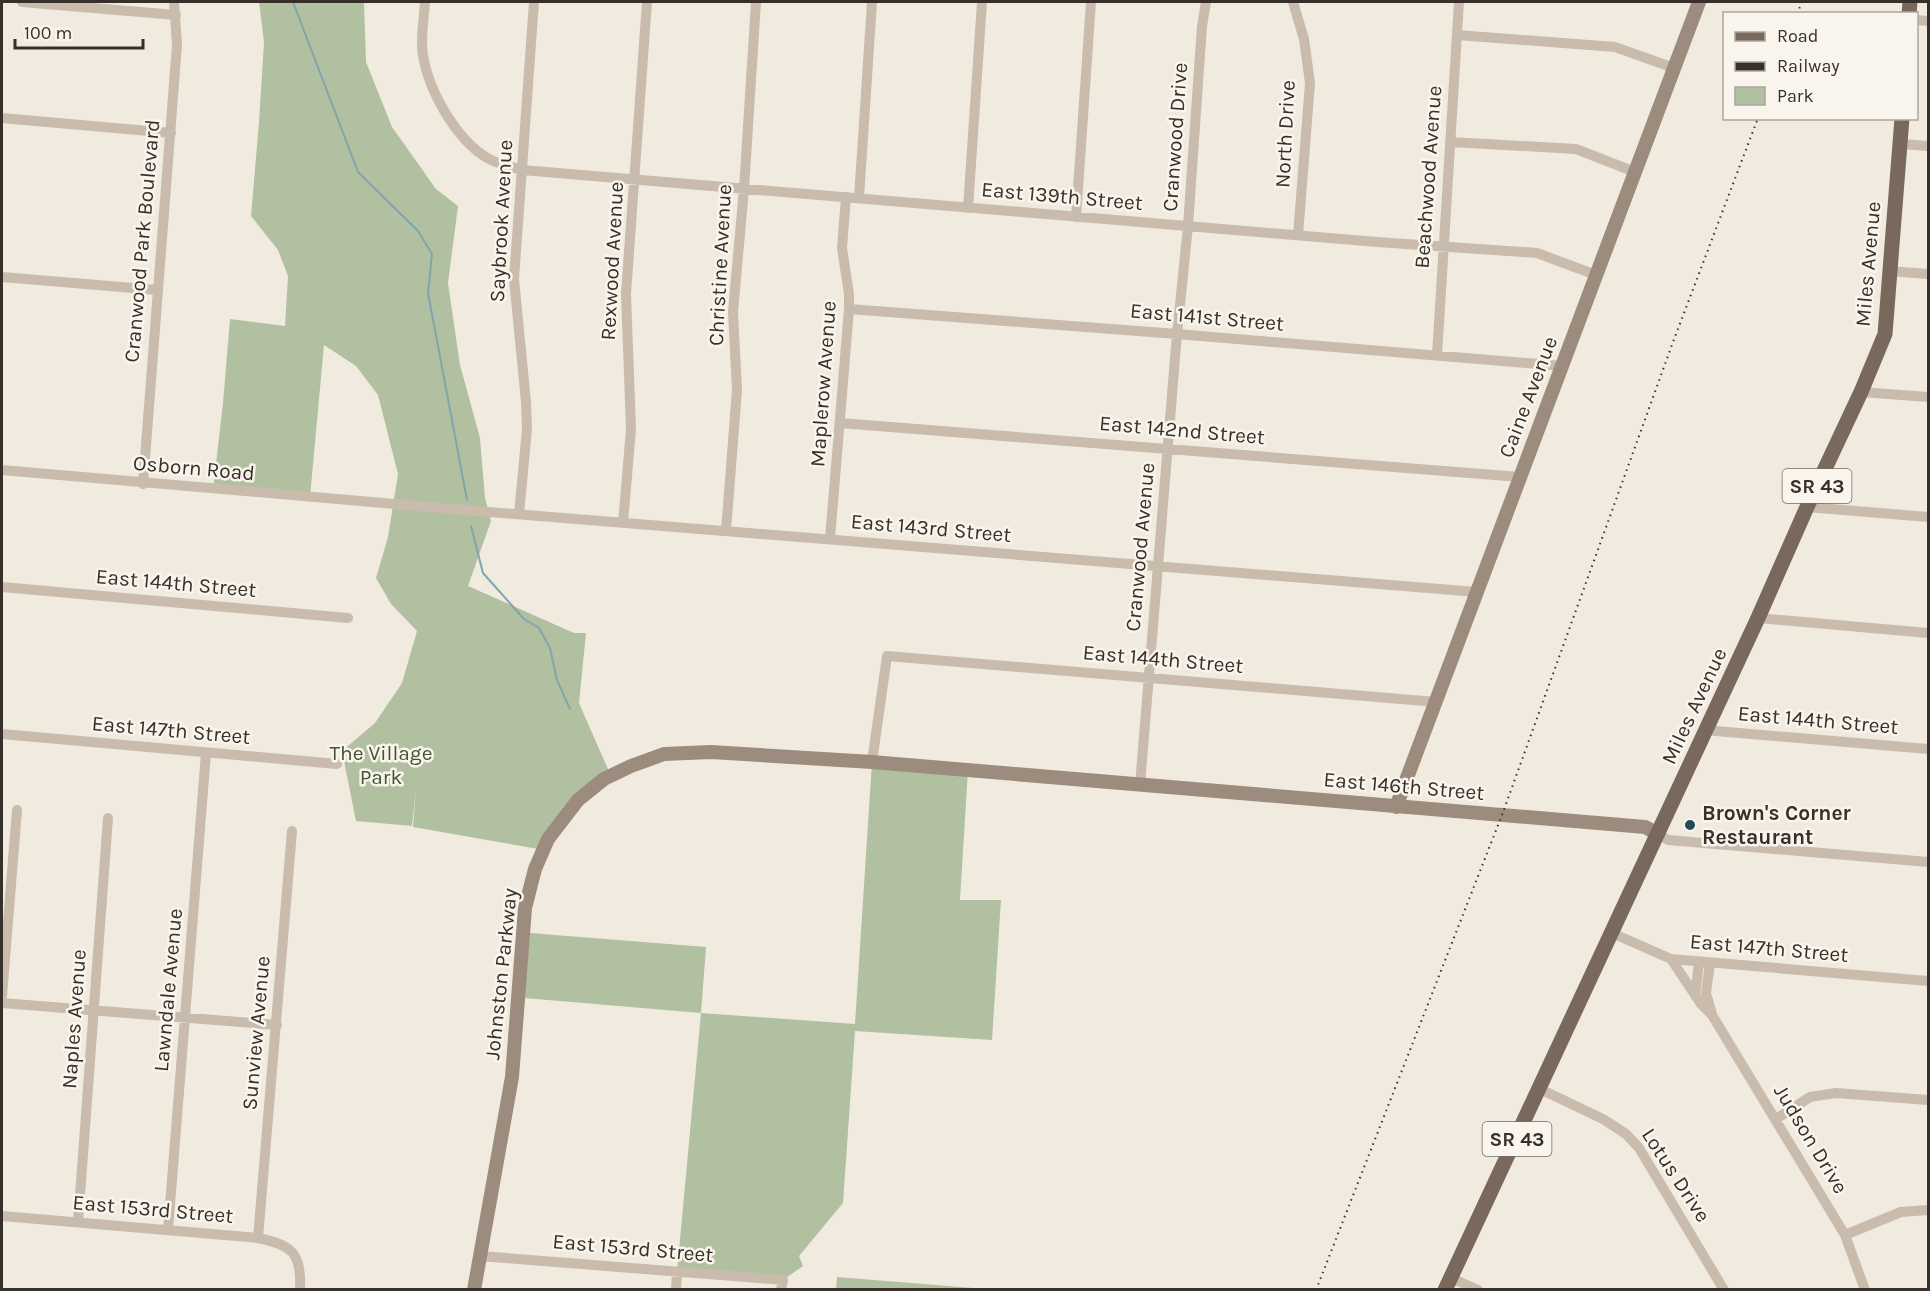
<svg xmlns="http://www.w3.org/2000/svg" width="1930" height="1291" font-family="Karla,sans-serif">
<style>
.green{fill:#b1c0a0}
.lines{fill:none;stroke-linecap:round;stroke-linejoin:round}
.stream{stroke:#80a6ac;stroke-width:2}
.street{stroke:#c9bcac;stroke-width:10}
.secondary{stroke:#9c8c7d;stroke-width:14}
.primary{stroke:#78695c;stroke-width:15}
.rail{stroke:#37302a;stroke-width:2;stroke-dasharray:1.5 4.5;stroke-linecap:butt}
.poi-dot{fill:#224d56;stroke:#f9f4ec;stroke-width:2}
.labels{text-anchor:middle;stroke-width:5;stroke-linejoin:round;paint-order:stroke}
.shield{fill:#f9f4ec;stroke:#716b64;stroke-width:1.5}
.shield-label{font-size:20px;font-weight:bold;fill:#37302a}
.street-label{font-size:21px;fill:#37302a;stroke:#f9f4ec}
.park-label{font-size:21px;fill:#425430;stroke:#f9f4ec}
.poi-label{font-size:21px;font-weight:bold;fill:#37302a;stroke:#f9f4ec;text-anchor:start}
</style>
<rect width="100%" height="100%" fill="#f1ebdf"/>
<path class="green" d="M259,2H364L366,62L392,127L436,189L458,206L448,283L460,365L480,438L485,498L491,521L468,586L574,633H586L579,703L611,776L604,779L544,850L413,827L416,790L412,826L356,821L342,751L375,723L402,683L417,631L391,604L376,578L388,537L398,474L378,395L356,366L324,345L310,497L213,490L223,403L230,319L285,326L288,276L278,250L251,216L259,122L264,42Z
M872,762L968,770L960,900H1001L992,1040L855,1031L843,1203L799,1256L803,1266L783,1280L677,1272L701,1013L524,998L530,933L706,947L701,1013L855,1024Z
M837,1277L973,1288V1289H836Z"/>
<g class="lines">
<path class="stream" d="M293,2L358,172L418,231L432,254L428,293L467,500
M471,526L483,573L524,619L539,628L550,648L557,680L570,709"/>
<path class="street" d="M22,2L176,15
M425,2C424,15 422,30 422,43C422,82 456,142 491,160C500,164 512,167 522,170L1377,242L1537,253L1596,275
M1293,2L1304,39L1310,83L1298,235
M1916,20L1928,21
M1457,35L1615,47L1674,68
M2,118L171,133
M1450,142L1576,149L1635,172
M1900,144L1928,146
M859,198L872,2
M968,208L982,2
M1076,217L1091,2
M1889,271L1928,274
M2,277L157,290
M849,309L1177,334L1562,366
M1437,355L1459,2
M1861,392L1928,397
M840,423L1520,477
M2,470L452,509L1477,592
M143,484L177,45L174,2
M1807,507L1928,517
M519,514L527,429L526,402L514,279L534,2
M623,523L631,429L626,294L647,2
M726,531L737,390L733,312L744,189L756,2
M830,539L849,309V294L842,248L846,197
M2,587L348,618
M1758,618L1928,633
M1704,730L1928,749
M2,734L337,764
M872,762L887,656L1436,702
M1140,785L1177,334L1188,226L1202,26L1206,2
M1658,834L1668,840L1928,862
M1612,933L1671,959L1928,981
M1671,959L1701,1004L1712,1015L1845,1235L1865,1290
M1710,963L1706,993L1712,1014
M2,996L17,810
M1695,996L1699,962
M2,1003L277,1025
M1540,1089L1603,1119L1626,1134L1639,1148L1724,1290
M1776,1119L1810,1097L1836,1093L1928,1100
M2,1216L258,1238C292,1245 302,1253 300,1290
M78,1222L108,818
M168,1230L206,753
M1845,1235L1901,1212L1928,1210
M258,1238L292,831
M480,1256L783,1280L781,1290
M1451,1278L1478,1290
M676,1290L677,1272"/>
<path class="secondary" d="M1396,807L1699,2
M474,1290L512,1077L525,908L535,869L548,839L578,800L604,779L631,766L664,754L711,752L872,762L1645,827L1658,834"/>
<path class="primary" d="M1909,14L1910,2
M1445,1290L1758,618L1807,507L1861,392L1885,334L1902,118"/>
<path class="rail" d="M1797,14L1802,2
M1316,1290L1502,815L1673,342L1758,118"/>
</g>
<circle class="poi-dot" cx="1690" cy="825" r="6"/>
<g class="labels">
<g class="shield">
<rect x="1782.5" y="469" width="69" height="34" rx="4.5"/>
<rect x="1482.5" y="1122" width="69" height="34" rx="4.5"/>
</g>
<g class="shield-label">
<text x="1817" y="493">SR 43</text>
<text x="1517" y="1146">SR 43</text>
</g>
<g class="street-label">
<text transform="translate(1285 134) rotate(-87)" y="7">North Drive</text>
<text transform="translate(1175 137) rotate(-86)" y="7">Cranwood Drive</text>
<text transform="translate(1428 177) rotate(-86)" y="7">Beachwood Avenue</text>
<text transform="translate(1062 196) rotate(5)" y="7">East 139th Street</text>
<text transform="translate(501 221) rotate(-87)" y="7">Saybrook Avenue</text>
<text transform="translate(142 241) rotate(-85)" y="7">Cranwood Park Boulevard</text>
<text transform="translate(612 261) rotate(-87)" y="7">Rexwood Avenue</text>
<text transform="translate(1868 264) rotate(-85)" y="7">Miles Avenue</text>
<text transform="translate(720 265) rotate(-87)" y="7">Christine Avenue</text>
<text transform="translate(1207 317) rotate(5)" y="7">East 141st Street</text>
<text transform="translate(823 384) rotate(-86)" y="7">Maplerow Avenue</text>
<text transform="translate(1528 397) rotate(-69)" y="7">Caine Avenue</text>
<text transform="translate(1182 430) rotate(5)" y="7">East 142nd Street</text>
<text transform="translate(194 468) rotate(5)" y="7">Osborn Road</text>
<text transform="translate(931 528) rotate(5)" y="7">East 143rd Street</text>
<text transform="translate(1140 547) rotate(-85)" y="7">Cranwood Avenue</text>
<text transform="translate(176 583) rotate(5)" y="7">East 144th Street</text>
<text transform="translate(1163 659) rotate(5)" y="7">East 144th Street</text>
<text transform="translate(1694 706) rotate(-65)" y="7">Miles Avenue</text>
<text transform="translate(1818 720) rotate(5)" y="7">East 144th Street</text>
<text transform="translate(171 730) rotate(5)" y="7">East 147th Street</text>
<text transform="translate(1404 786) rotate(5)" y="7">East 146th Street</text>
<text transform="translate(1769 948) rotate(5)" y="7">East 147th Street</text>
<text transform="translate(501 974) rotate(-84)" y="7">Johnston Parkway</text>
<text transform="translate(168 990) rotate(-85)" y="7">Lawndale Avenue</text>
<text transform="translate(74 1019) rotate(-86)" y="7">Naples Avenue</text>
<text transform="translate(256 1033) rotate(-85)" y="7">Sunview Avenue</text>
<text transform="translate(1811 1139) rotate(59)" y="7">Judson Drive</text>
<text transform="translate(1676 1175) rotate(57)" y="7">Lotus Drive</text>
<text transform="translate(153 1209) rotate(5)" y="7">East 153rd Street</text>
<text transform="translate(633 1248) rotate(5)" y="7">East 153rd Street</text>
</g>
<g class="park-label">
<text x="381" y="760">The Village<tspan x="381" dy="24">Park</tspan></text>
</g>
<g class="poi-label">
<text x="1702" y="820">Brown's Corner<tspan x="1702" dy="24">Restaurant</tspan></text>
</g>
</g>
<rect width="1930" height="1291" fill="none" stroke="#37302a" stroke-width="6"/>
<rect x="1723" y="12" width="195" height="108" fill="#f9f4ec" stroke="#aba69e" stroke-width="1.5"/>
<rect x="1735" y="32" width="30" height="9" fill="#78695c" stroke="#aba69e" stroke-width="1.5"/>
<text x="1777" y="42" font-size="18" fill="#37302a">Road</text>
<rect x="1735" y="62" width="30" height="9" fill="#37302a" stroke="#aba69e" stroke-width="1.5"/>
<text x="1777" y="72" font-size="18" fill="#37302a">Railway</text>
<rect x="1735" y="87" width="30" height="18" fill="#b1c0a0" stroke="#aba69e" stroke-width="1.5"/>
<text x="1777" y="102" font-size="18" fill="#37302a">Park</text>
<path d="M15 39v9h128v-9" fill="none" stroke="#37302a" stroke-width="3"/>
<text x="24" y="39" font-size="18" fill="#37302a" stroke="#f9f4ec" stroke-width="4.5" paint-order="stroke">100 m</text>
</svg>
